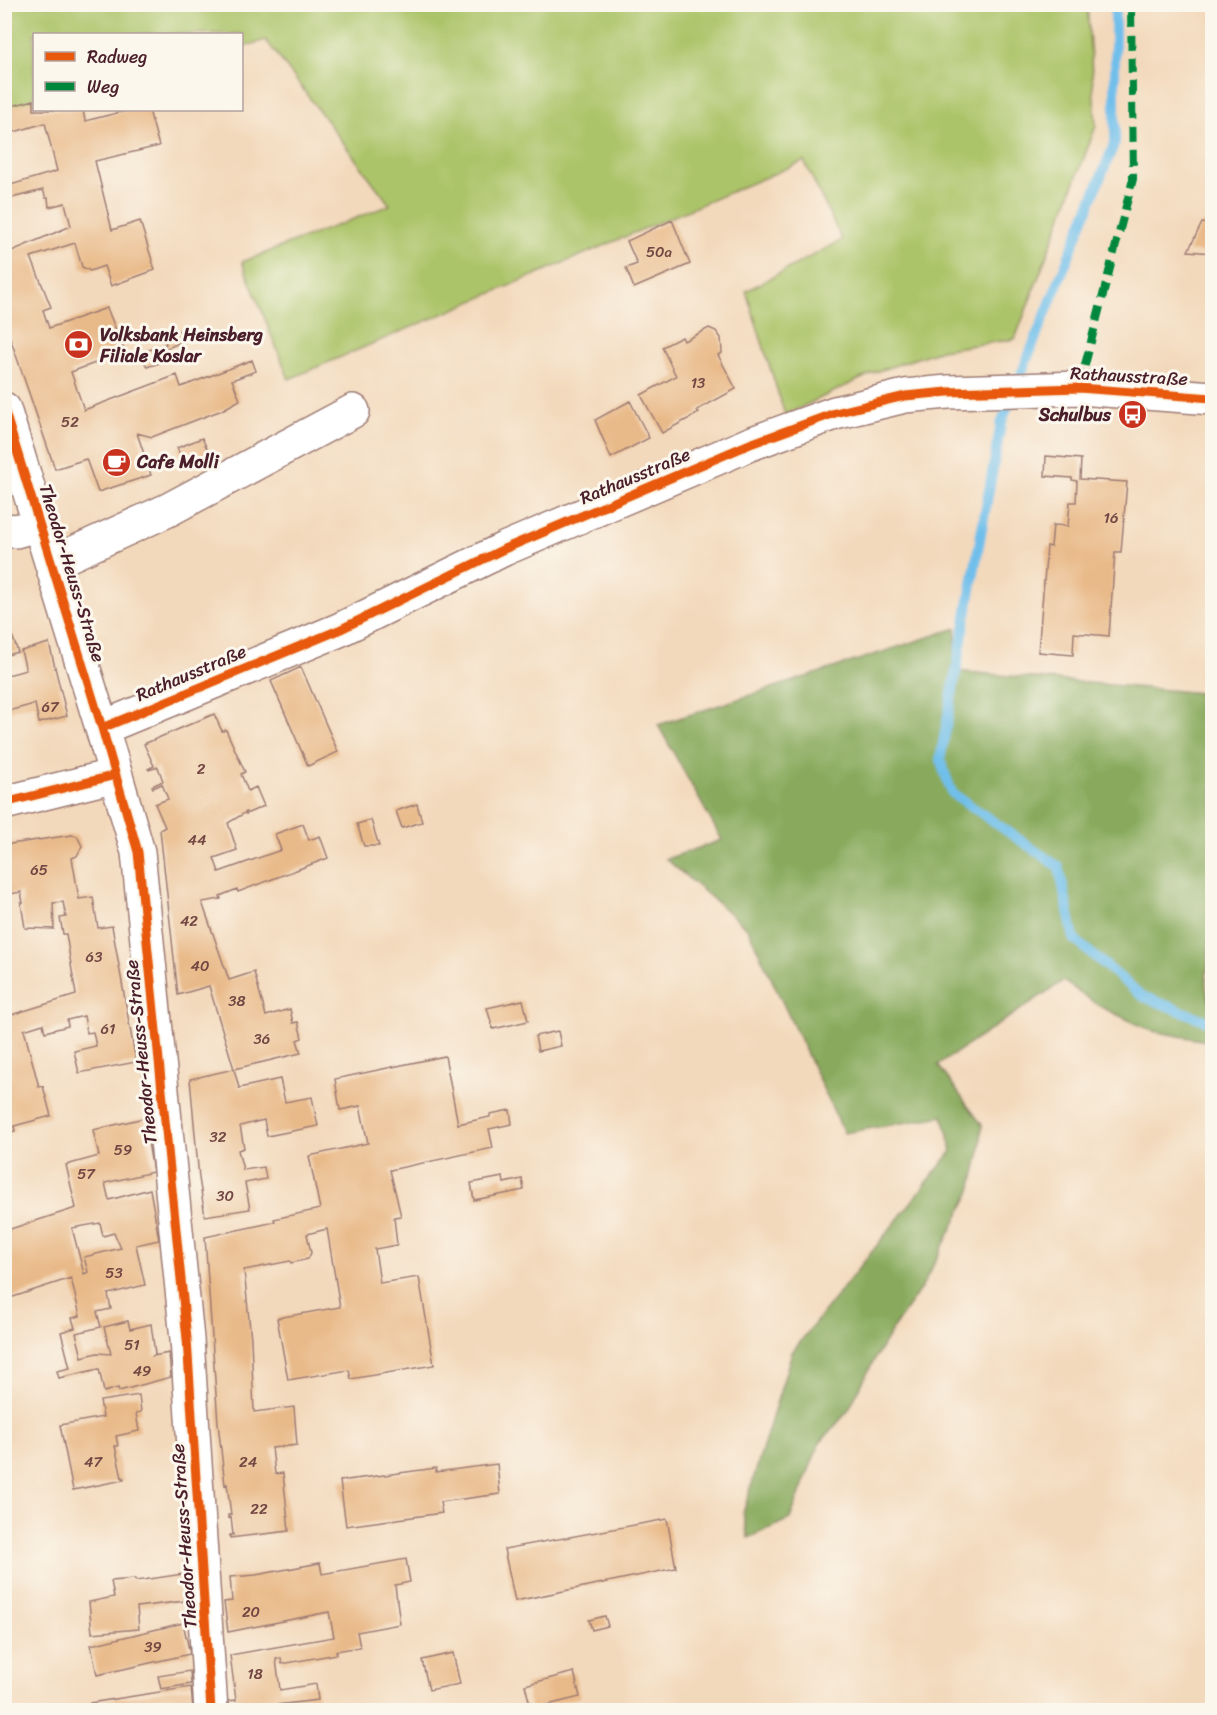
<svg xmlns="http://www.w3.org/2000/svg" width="1217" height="1715" font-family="Sriracha,sans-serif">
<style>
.green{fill:#acc469;stroke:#7b724a;stroke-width:1.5}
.forest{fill:#89aa5d;stroke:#6a6444;stroke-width:1.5}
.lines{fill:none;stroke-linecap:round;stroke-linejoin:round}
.stream{stroke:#70bfeb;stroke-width:10}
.building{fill:#e9ba89;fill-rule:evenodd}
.minor-casing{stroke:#9e7c74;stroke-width:36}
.minor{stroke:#fff;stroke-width:33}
.quiet{stroke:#00873e;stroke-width:8;stroke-dasharray:15 8;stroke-linecap:butt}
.cycleway-casing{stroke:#fbf7ec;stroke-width:13}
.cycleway{stroke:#e8590c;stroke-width:9}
.labels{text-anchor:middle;stroke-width:6;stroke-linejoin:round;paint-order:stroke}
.number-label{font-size:15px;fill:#724642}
.poi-label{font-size:18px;font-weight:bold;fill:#4a1f2b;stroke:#fbf7ec;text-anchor:start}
.street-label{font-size:18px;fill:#4a1f2b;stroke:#fbf7ec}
</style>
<rect width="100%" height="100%" fill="#fbf7ec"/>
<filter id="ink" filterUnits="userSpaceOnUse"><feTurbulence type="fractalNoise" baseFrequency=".0167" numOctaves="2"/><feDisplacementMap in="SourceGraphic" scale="12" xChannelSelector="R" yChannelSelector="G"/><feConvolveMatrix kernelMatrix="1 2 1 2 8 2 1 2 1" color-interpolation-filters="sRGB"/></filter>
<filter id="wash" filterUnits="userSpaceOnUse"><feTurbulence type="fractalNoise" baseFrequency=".008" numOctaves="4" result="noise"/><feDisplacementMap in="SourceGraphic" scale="24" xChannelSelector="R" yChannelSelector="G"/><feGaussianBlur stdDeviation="1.35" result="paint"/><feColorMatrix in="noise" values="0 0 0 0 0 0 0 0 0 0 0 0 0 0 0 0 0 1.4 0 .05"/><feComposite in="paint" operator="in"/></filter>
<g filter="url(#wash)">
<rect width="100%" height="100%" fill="#f3d9bc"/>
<path class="green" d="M1087,4L1096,126L1015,339L941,350L875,372L785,415L746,291L842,240L804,161L289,379L242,262L390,205L266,40L242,47V34H34V107L5,115V5Z"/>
<path class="forest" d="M956,628L955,671L1212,694V902L1206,985L1212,1017V1042L1152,1031L1101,1007L1063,981L938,1065L982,1125L980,1151L971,1191L923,1285L894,1327L873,1362L848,1411L819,1444L790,1519L748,1538L743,1513L792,1352L952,1151L943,1116L844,1133L748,929L666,859L722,840L658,725Z"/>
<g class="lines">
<path class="stream" d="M1115,4V142L1001,424L940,760L952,793L1059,867L1074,939L1142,996L1212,1023"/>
</g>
<g id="blocks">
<path class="building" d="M34,100V110H83L85,121L129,110H149L159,146L95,161L112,230L140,221L155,270L111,286L104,266L90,271L82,267L75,243L31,257L51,307L43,310L49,328L107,308L125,352L71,372L84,410L177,375L181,387L252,360L256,371L232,380L240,400L222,410L152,437L137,433L151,475L98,492L86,459L55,469L4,320V246L7,253L71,226L65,203L49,207L48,198H46L43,190L4,200V187L57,171L45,123L4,135V108Z
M1212,216V253L1188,251L1202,223L1209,224Z
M672,220L690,264L634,288L626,268L637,264L627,241Z
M709,328L716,331L721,338L722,353L718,355L736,389L697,410L699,413L662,433L641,395L676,376L662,347L682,337L684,341Z
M183,329L187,340L167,348L171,359L147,367L140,353L166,344L163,337Z
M630,401L649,438L611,458L595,420Z
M202,438L210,455L185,466L177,448Z
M1046,456L1081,459L1080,479L1127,482L1121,552H1115L1109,636L1074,633L1073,655L1038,652L1047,546L1051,547L1053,525L1068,526L1070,502H1076L1077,481L1072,480V478L1045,476Z
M4,613L18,652L4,656Z
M49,643L67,716L39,723L35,704L4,712V676L26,670L21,651Z
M301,667L338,752L308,766L271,681Z
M214,714L222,731L226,730L245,772L241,774L248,791L256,787L264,806L246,814V812L228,823L237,850L214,858L219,872L281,850L275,834L303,824L309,840L320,836L328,858L238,892L237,889L220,896L221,899L202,902L229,980L254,972L266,1016L290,1009L293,1023L298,1022L302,1038L297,1040L301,1053L234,1069L239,1088L280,1079L285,1102L312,1097L318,1126L267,1136L264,1120L240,1126L244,1148L238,1150L243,1170L264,1167L266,1179L245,1183L250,1209L205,1216L199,1178L190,1079L234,1069L209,986L178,995L160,830L165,827L155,804L168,799L162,784L153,788L152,786L163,781L158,767L149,770L148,769L154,766L144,744Z
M417,804L422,822L402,828L396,811Z
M371,820L379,846H364L357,824Z
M72,835L77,836L82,846L77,856L72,858L79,899L93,897L98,928L112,926L136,1062L79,1073L74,1051L96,1046L93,1032L87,1033L84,1016L67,1020L68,1026L45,1032L43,1024L24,1030L39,1087L43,1086L51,1116L14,1126L15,1131L4,1134V1103L8,1102L6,1095L8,1094L4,1080V1017L76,995L66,934H63L60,918L66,917L63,902L53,903L54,929L25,928L21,903H23L21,892L4,895V845Z
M523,1000L528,1021L493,1029L487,1008Z
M558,1031L561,1046L538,1051L535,1036Z
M445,1056L458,1124L490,1117V1114L510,1110L512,1124L489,1129L493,1148L390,1170L401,1216L394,1217L397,1245L375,1249L380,1283L419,1277L434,1365L351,1379L349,1370L288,1380L277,1318L340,1307L327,1229L307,1234L311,1253L308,1259L291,1263L290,1261L244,1270L251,1339L254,1412L294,1407L297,1445L272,1448L275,1474L283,1473L289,1531L230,1538V1535H233L231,1517L228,1518V1515H231L227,1484L225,1485L218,1423L205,1237L275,1222L274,1219L320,1209L309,1156L368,1143L360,1106L340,1110L335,1079Z
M144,1118L153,1172L105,1183L109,1200L150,1189L159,1240L136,1245L145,1285L108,1294L111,1309L97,1312L101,1327L76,1333L82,1357L97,1353L111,1354L104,1327L128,1321L130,1329L151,1324L155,1354L153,1356L169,1353L171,1377L119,1391L118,1388L104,1392L99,1369L59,1378L57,1371L70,1368L61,1332L75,1328L72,1318L80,1316L71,1278L4,1300V1231L76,1208L66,1165L99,1156L93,1130ZM100,1223L103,1236L114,1233L121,1248L84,1257L88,1272L84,1274L72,1228Z
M503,1177L504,1183L522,1179L524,1190L474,1200L471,1183Z
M139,1395L141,1412L136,1413L139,1431L116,1436L118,1446H115L122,1478H124V1480L73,1490L60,1425L103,1417L100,1401Z
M497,1464L500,1494L440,1502L442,1513L346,1526L340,1481L436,1468V1472Z
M667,1519L676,1568L515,1601L504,1549Z
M406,1559L410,1582L395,1585L400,1624L357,1632L360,1647L336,1651L337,1654L282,1664L281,1658L276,1659L280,1690L316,1684L318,1700L268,1706V1710H230L229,1701L236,1700L230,1655L334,1637L329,1612L228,1632L224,1602L232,1601L230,1577L256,1575L320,1563L322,1574Z
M183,1574L185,1601L137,1607L139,1629L92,1633L89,1602L114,1597L111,1581L135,1579L136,1581Z
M605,1616L608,1626L592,1630L589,1620Z
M183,1623L190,1654L97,1675L91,1645Z
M453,1653L460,1684L429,1690L422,1660Z
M190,1671L191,1684L161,1689L158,1676Z
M574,1672L580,1697L531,1709L525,1685Z
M191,1687L193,1710H91L90,1703Z"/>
</g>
</g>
<g filter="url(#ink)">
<use href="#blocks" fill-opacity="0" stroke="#9e7c74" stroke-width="1.5"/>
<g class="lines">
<defs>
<path id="minor" d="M4,409L102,728L138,852L187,1339L211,1710
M4,530L16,531L40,524
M52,563L168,510L353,411
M102,728L339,630L504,549L750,444L835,413L905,396L948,392L1079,388L1212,398
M4,803L116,775"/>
</defs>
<use href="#minor" class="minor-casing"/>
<use href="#minor" class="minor"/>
<path class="quiet" d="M1079,388L1133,179L1131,4"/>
<defs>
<path id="cycleway" d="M4,409L102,728L138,852L187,1339L211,1710
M102,728L339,630L504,549L750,444L835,413L905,396L948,392L1079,388L1212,398
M4,803L116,775"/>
</defs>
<use href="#cycleway" class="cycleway-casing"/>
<use href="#cycleway" class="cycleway"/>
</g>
</g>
<defs>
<symbol id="bank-disc" viewBox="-11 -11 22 22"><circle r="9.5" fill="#c8321e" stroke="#fbf7ec"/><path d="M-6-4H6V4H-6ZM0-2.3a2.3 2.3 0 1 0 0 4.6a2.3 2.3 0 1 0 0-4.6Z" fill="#fff"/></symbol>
<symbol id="bus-disc" viewBox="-11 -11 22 22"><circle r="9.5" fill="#c8321e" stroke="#fbf7ec"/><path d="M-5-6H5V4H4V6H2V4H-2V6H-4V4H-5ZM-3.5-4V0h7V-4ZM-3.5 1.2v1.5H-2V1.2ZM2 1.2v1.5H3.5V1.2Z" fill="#fff"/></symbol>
<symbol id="cafe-disc" viewBox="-11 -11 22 22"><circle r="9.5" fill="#c8321e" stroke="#fbf7ec"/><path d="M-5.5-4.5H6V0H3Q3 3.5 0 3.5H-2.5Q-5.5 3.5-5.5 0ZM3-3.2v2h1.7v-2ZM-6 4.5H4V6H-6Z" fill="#fff"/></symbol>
</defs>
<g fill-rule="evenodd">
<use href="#bank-disc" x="62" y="328" width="33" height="33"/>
<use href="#bus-disc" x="1116" y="398" width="33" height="33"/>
<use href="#cafe-disc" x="100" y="446" width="33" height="33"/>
</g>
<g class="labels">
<g class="number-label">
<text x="659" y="257">50a</text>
<text x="698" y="388">13</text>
<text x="70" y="427">52</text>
<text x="1111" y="523">16</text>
<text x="50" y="712">67</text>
<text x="201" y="774">2</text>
<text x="197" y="845">44</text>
<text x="39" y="875">65</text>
<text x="189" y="926">42</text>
<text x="94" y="962">63</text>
<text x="200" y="971">40</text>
<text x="237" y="1006">38</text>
<text x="108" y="1034">61</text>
<text x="262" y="1044">36</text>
<text x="218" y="1142">32</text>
<text x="123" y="1155">59</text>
<text x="86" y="1179">57</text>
<text x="225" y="1201">30</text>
<text x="114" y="1278">53</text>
<text x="132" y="1350">51</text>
<text x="142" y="1376">49</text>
<text x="93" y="1467">47</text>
<text x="248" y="1467">24</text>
<text x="259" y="1514">22</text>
<text x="251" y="1617">20</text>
<text x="153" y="1652">39</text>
<text x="255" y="1679">18</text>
</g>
<g class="poi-label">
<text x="100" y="341">Volksbank Heinsberg<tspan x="100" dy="21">Filiale Koslar</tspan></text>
<text x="1111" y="421" text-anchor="end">Schulbus</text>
<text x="137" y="468">Cafe Molli</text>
</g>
<g class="street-label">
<text transform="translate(1129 376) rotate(3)" y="6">Rathausstraße</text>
<text transform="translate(635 476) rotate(-23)" y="6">Rathausstraße</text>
<text transform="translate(72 573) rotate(73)" y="6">Theodor-Heuss-Straße</text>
<text transform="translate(191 673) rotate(-23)" y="6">Rathausstraße</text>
<text transform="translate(141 1052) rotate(-96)" y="6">Theodor-Heuss-Straße</text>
<text transform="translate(184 1536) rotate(-94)" y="6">Theodor-Heuss-Straße</text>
</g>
</g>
<rect width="1217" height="1715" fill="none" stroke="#fbf7ec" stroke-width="24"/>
<rect x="33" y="33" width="210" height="78" fill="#fbf7ec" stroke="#b4a19f" stroke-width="1.5"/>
<rect x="45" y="52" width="30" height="9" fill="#e8590c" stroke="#b4a19f" stroke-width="1.5"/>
<text x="87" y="63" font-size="18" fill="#4a1f2b">Radweg</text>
<rect x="45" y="82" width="30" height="9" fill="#00873e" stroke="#b4a19f" stroke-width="1.5"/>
<text x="87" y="93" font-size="18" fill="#4a1f2b">Weg</text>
</svg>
